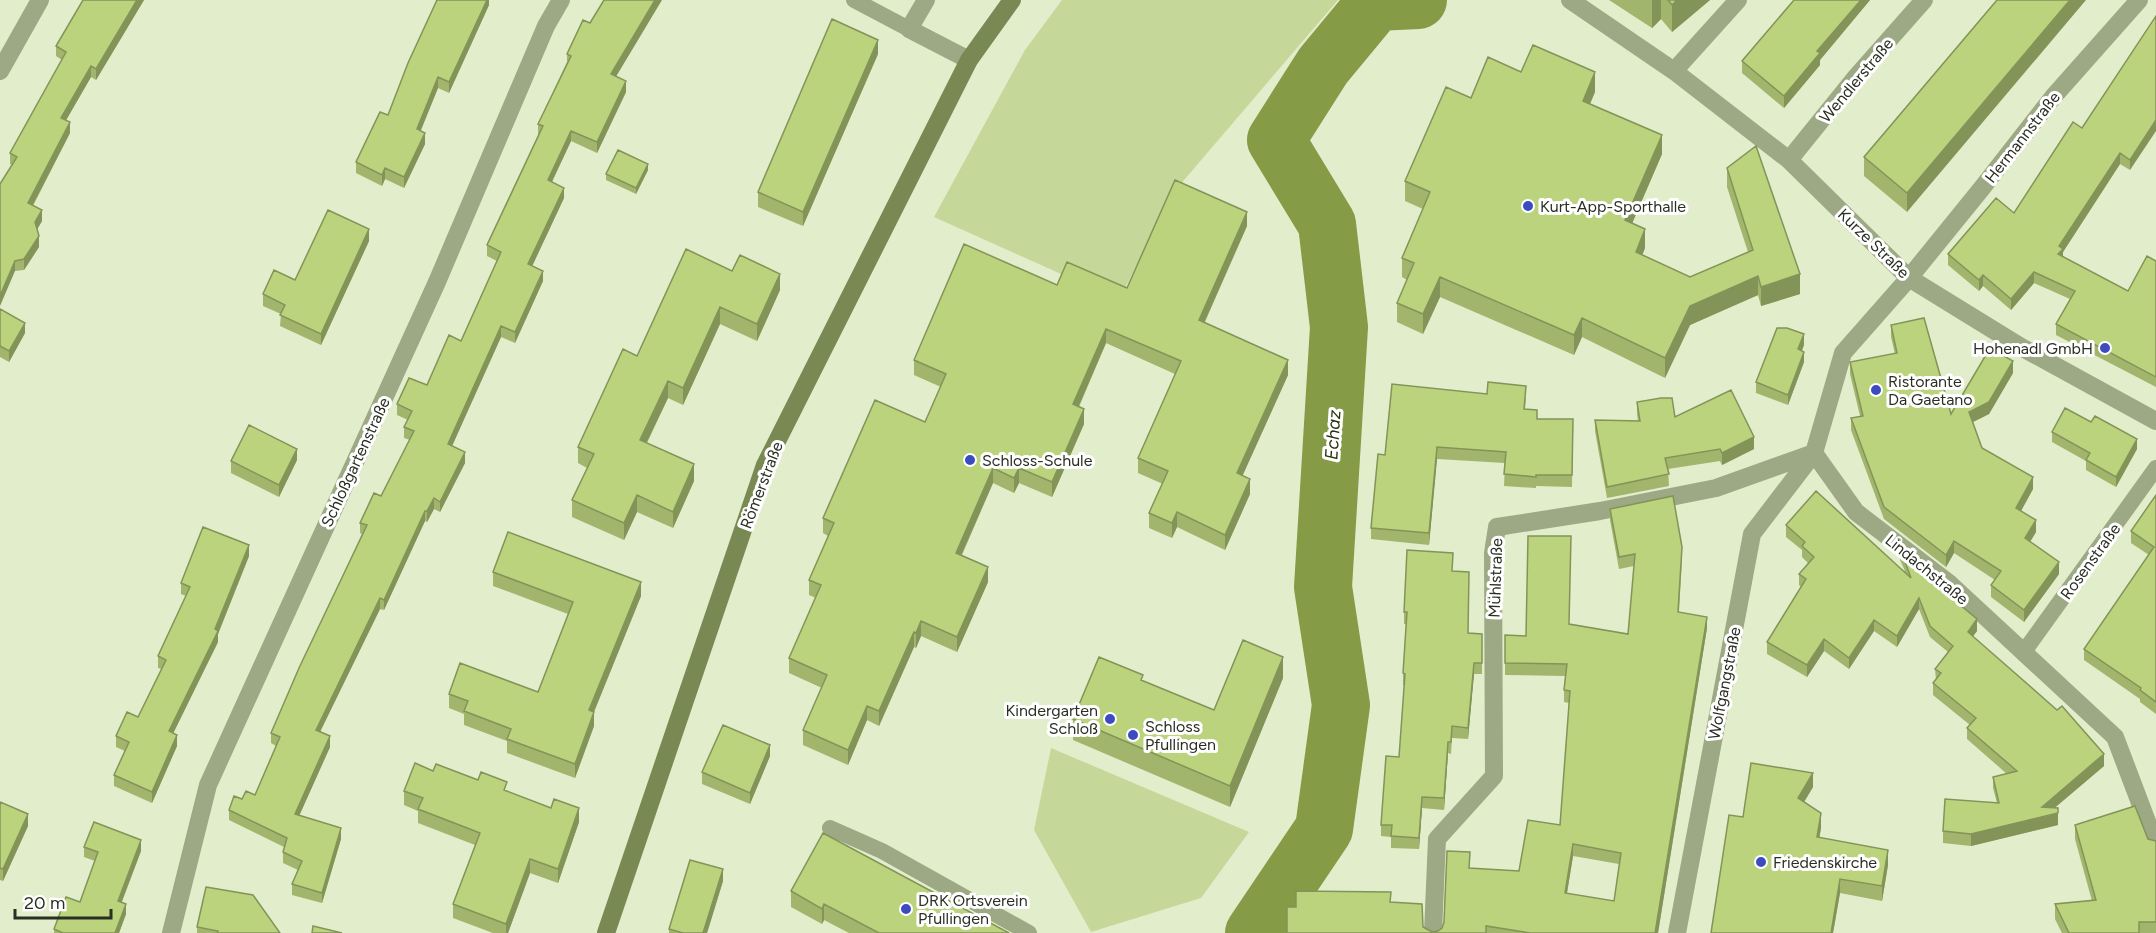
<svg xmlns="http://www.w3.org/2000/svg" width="2156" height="933" font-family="Figtree,sans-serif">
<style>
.green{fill:#c5d899}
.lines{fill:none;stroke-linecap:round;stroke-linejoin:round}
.river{stroke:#859b45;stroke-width:58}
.lane{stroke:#9da884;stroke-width:16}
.street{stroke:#9da884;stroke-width:18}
.secondary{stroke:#798953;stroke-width:18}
.wall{fill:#a1b56c;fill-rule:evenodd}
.shaded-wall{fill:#839458}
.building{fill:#bbd37d;stroke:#839458;stroke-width:1.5;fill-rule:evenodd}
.poi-dot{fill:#3c4cc0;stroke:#fff;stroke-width:2}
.labels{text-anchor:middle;stroke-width:6;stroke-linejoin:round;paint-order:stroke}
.street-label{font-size:16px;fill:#2b2f23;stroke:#fff}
.poi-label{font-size:16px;fill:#2b2f23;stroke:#fff;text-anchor:start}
.water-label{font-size:18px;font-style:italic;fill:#29320e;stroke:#fff}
</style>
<rect width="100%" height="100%" fill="#e2edcc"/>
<path class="green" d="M1062,0H1338L1173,193L1119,300L934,217L1025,50Z
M1051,748L1249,832L1201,898L1091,932L1034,830Z"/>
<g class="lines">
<path class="river" d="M1254,933L1324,829L1341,705L1323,587L1339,327L1327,224L1276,140L1323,66L1376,2L1418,0"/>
<path class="lane" d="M854,0L909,29
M2023,653L2156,468
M830,828L882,851L1029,933"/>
<path class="street" d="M926,0L909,29L969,60
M1570,0L1674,71L1789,160L1909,278L2021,347L2156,421
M0,71L40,0
M1674,71L1738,0
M1789,160L1856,77L1924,0
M1814,453L1856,512L1950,584L2115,737L2156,845
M171,933L208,785L437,282L546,26L561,0
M1433,933L1437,839L1494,776L1493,553L1497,527L1600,511L1716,488L1814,453
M1677,933L1752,534L1814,453L1843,353L1909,278L1982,188L2053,97L2139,0"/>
<path class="secondary" d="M606,933L765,465L969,60L1012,0"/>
</g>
<path class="wall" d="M83,0H144L96,80L91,77L66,120L70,133L33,206L42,221L37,229L39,247L24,270L15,271L12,165L10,164V153L62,60L56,56V46Z
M489,0V5L449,93L438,88L420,131L425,144L404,188L385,179L382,186L356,173V162L388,115Z
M1609,0H1710L1672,32L1661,19L1652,28Z
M1794,0H1870L1820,60V65L1784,108L1742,73V61Z
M1997,0L1907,212L1864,176V157Z
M2156,16L2130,170L2120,164L2063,252V257L2128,291L2156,261V387L2056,335V324L2070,299L2034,283L2011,310L1983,286L1979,291L1948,265V254L2014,213L2082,128Z
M567,54L616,77L626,92L597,153L571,141L552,182L564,198L532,266L543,281L515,343L501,337L452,446L465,463L440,512L434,509L427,522L425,521L384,610L380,609L320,732L330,747L299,816L341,839L322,903L292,895V884L298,870L283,863V852L284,847L229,820V810L242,799L255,795L276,746L271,743V733L362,534L360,533V523L381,496L410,440L404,438V427L408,420L397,415V404L427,385L461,341L497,261L487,256V245L538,135V124L567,62Z
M878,54L803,226L758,207V192Z
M1521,72L1595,92L1590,104L1662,154L1632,223L1645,248L1642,255L1690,277L1748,252L1727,187V168L1800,294L1761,306L1758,295L1690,325L1665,378L1582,337L1574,355L1440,297L1423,334L1397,322V303L1407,280L1402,277V258L1423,209L1405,201V181L1471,98Z
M648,170L636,194L606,180V174Z
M1247,226L1205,322L1288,375L1242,476L1250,494L1225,550L1177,527L1172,538L1149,528V513L1163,484L1138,473V458L1175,374L1106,343L1079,407L1084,424L1052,497L1019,483L1014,493L993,483L962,555L988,582L957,652L921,636L916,648L914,647L879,726L867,720L848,765L803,745V730L822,688L789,673V658L816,598L809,595V580L828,536L823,533V518L925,422L941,387L914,375V360L1057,285L1127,288Z
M369,241L321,345L280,326L281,314L263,306V294L295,280Z
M732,271L780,290L757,341L720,324L683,405L668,398L647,443L694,481L673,528L637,512L624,540L572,517V500L587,468L578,463V447Z
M0,309L25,333L9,362L0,357Z
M1891,325L1951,414L2013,373L1989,414L1973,422L1982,448L2033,489L2021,511L2036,532L2030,542L2059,574L2024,622L1991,597V585L1995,580L1954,553L1946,567L1884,519L1851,430V418L1860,416L1850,374V362L1895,354L1891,337Z
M1804,345L1802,351L1804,362L1788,405L1756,393V382Z
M1526,398L1525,409L1537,419H1573L1572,487L1536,486V488L1504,486L1505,463L1437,459L1429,545L1371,539V528L1385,455Z
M1637,402L1675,417L1754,449L1722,465L1720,461L1668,469L1669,486L1607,498L1595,431V420L1638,421L1637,414Z
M2091,422L2137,449L2116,487L2086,470V461L2052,442V432Z
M297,460L279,497L231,473V461Z
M2156,495V714L2140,702V699L2084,660V649L2149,555L2131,543V531Z
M1610,509L1682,559L1679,612L1707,628L1658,933H1287L1391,902L1423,927L1432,932L1438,931L1442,928L1470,868L1519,871L1560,825L1569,703L1564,702V690L1565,676L1505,675V635L1526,636L1569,624L1628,634L1634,566L1619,569L1610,520ZM1573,856L1619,864L1614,901L1567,893Z
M1786,525L1905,571L1900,560V548L1934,583L1977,631L1973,636L2104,766L2054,808L2058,825L1971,846L1943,843V831L1997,803L1993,788V777L2007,774L1967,739V728L1970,725L1933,695V683L1936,680L1935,669L1948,652L1930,637L1919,609L1897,647L1874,631L1849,669L1824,651L1807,677L1767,654V642L1801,587L1799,585V574L1808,563L1802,557V550L1786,537Z
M249,556L218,634V642L173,733L177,746L152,803L114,786V775L125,751L116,747V736L138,717L162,669L158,668V656L186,596L181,594V583Z
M1453,571L1468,633L1482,634V674H1474L1468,739L1452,738L1451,754L1448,753L1444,810L1422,808L1419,849L1391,848V837L1381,836V825L1399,757L1404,685H1403V673L1406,624H1404V612Z
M493,572L641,596L594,712V726L575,778L507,753V741L464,725V714L449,708V694L538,692L568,614L493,586Z
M1283,678L1230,807L1073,740V719L1143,681L1214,710Z
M770,756L750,804L702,784V772Z
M433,771L507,791L579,822L558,883L530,873L508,933H493L453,918V904L475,845L418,823V811L404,805V791Z
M1813,787L1804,802L1821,828L1819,838L1888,865L1882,901L1840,893L1833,933H1711L1743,817Z
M0,802L28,826L3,881L0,880Z
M2075,825L2148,839L2156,841V933H2062L2055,919V904L2092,901L2075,839Z
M84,847L141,851L122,902L126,914L119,933H54V929L80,902L95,861L84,857Z
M723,881L707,933H669V929Z
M791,891L1009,933H849L824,920L822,924L791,907Z
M197,927L280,933H197Z"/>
<path class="shaded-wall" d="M137,0H144L96,80V69Z
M487,0H489V5L449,93V82Z
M655,0H662L611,85V74Z
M1652,0H1661V19L1652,28Z
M1677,0H1710L1672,32V5Z
M1861,0H1870L1820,60V65L1784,108V96L1817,51Z
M2070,0H2086L1907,212V193Z
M878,40V54L803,226V212Z
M91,66V77L61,129V118Z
M1595,72V92L1583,120V101Z
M438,77V88L417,140V129Z
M626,81V92L597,153V142Z
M2156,120V131L2130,170V160Z
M70,122V133L28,214V203Z
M571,131V141L548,190V180Z
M425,133V144L404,188V177Z
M1662,135V154L1625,240V220Z
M2120,153V164L2063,252V260L2058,265L2059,246Z
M648,164V170L636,194V188Z
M385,168V179L382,186V175Z
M564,188V198L528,275V264Z
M42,210V221L35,233V222Z
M1247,212V226L1199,334V320Z
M369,229V241L321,345V334Z
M1645,229V248L1636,271V252Z
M39,236V247L24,270V259Z
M15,261V271L0,306V296Z
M543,271V281L515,343V332Z
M2034,272V283L2011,310V299Z
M780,274V290L757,341V324Z
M1800,274V294L1761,306V287Z
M1983,275V286L1979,291V280Z
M1758,276V295L1690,325L1665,378V358L1690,306Z
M1440,277V297L1423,334V314Z
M720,307V324L683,405V388Z
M1582,318V337L1574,355V335Z
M25,323V333L9,362V351Z
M501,326V337L448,455V444Z
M1106,329V343L1073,419V404Z
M1804,334V345L1798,359V349Z
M1804,352V362L1788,405V395Z
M1288,360V375L1237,488V473Z
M2013,361V373L1989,414L1969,424V412Z
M668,381V398L640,456V440Z
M1084,409V424L1052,497V482Z
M1754,437V449L1722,465V453Z
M2137,439V449L2116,487V477Z
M1437,447V459L1429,545V533Z
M297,449V460L279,497V485Z
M465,452V463L440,512V502Z
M694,464V481L673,528V512Z
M993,468V483L956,567V553Z
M1019,468V483L1014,493V478Z
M2033,477V489L2016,520V508Z
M1250,479V494L1225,550V535Z
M637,495V512L624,540V523Z
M434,498V509L427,522V511Z
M425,511V521L384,610V600Z
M1177,512V527L1172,538V523Z
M2036,520V532L2025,550V538Z
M1954,541V553L1946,567V555Z
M249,545V556L218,634V642L169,742V731L215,629Z
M2059,562V574L2024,622V610Z
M988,567V582L957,652V637Z
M641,582V596L589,724V710Z
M380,598V609L316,740V730Z
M1919,598V609L1897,647V636Z
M1707,617V628L1658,933H1655Z
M1977,619V631L1968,643V632Z
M1874,620V631L1849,669V658Z
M921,621V636L916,648V633Z
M914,632V647L879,726V711Z
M1824,639V651L1807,677V665Z
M1283,657V678L1230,807V786Z
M1474,663V674L1468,739V728Z
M867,706V720L848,765V750Z
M594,712V726L575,778V764Z
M177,735V746L152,803V792Z
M330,736V747L295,825V814Z
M1448,742V753L1444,810V798Z
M770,745V756L750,804V793Z
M2104,754V766L2044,817L2058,813V825L1971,846V834L2042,807Z
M1813,773V787L1798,812V798Z
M1422,797V808L1419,849V838Z
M579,808V822L558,883V869Z
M1821,813V828L1817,852V837Z
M28,814V826L3,881V869Z
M341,828V839L322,903V893Z
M141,840V851L118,911V901Z
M1573,844V856L1565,905V893Z
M1888,850V865L1882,901V886Z
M530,859V873L508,933H506V924Z
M723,869V881L707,933H703Z
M1840,879V893L1833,933H1831Z
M126,904V914L119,933H115Z
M824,904V920L822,924V909Z"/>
<path class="building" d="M83,0H137L96,69L91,66L61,118L70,122L28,203L42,210L35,222L39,236L24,259L15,261L0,296V184L17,157L10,153L66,52L56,46Z
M437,0H487L449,82L438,77L417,129L425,133L404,177L385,168L382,175L356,162L380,112L388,115L408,63Z
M604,0H655L611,74L626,81L597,142L571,131L548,180L564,188L528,264L543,271L515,332L501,326L448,444L465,452L440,502L434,498L427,511H425L384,600L380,598L316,730L330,736L295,814L341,828L322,893L292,884L302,861L283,852L287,838L229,810L234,796L242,799L246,791L255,795L280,737L271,733L299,668L367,525L360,523L374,493L381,496L414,431L404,427L412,411L397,404L409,378L427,385L449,335L461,341L501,252L487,245L543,126L538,124L571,56L567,54L583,20L590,23Z
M1668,0H1677L1672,5Z
M1794,0H1861L1817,51L1820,53L1784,96L1742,61Z
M1997,0H2070L1907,193L1864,157Z
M2156,16V120L2130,160L2120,153L2059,246L2063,249L2058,254L2128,291L2147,256L2156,261V377L2056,324L2075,291L2034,272L2011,299L1983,275L1979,280L1948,254L1996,198L2014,213L2073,122L2082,128Z
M832,19L878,40L803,212L758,192Z
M1533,45L1595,72L1583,101L1662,135L1625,220L1645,229L1636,252L1690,277L1753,250L1727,168L1756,146L1800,274L1761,287L1758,276L1690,306L1665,358L1582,318L1574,335L1440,277L1423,314L1397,303L1414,263L1402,258L1430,192L1405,181L1446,87L1471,98L1488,57L1521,72Z
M618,150L648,164L636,188L606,174Z
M1175,180L1247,212L1199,320L1288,360L1237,473L1250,479L1225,535L1177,512L1172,523L1149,513L1168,471L1138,458L1181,361L1106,329L1073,404L1084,409L1052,482L1019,468L1014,478L993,468L956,553L988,567L957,637L921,621L916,633L914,632L879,711L867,706L848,750L803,730L827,675L789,658L821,585L809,580L834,523L823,518L875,400L925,422L946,374L914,360L964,244L1057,285L1067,262L1127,288Z
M328,210L369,229L321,334L280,315L285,305L263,294L274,270L295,280Z
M686,249L732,271L740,255L780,274L757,324L720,307L683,388L668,381L640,440L694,464L673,512L637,495L624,523L572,500L594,454L578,447L623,349L637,356Z
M0,309L25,323L9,351L0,346Z
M1924,318L1951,414L1990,348L2013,361L1989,402L1969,412L1982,448L2033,477L2016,508L2036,520L2025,538L2059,562L2024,610L1991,585L2001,571L1954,541L1946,555L1884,507L1851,418L1863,416L1850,362L1897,353L1891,325Z
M1777,328H1787L1804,334L1798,349L1804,352L1788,395L1756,382Z
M1488,382L1526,386L1524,409L1537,410V419H1573L1572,475H1536V477L1504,474L1506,452L1437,447L1429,533L1371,528L1378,454L1385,455L1392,384L1487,394Z
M1731,390L1754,437L1722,453L1720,449L1665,458L1669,474L1607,487L1595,420L1640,421L1637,402L1661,398H1672L1675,417Z
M2065,408L2091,422L2095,416L2137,439L2116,477L2086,460L2090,453L2052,432Z
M249,425L297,449L279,485L231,461Z
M1816,491L1911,578L1900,548L1934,574L1930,580L1977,619L1968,632L2057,710L2062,706L2104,754L2042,807L2058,808V813L1971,834L1943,831L1945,799L1999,803L1993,777L2017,771L1967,728L1976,718L1933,683L1941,673L1935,669L1953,646L1930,626L1919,598L1897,636L1874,620L1849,658L1824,639L1807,665L1767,642L1806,579L1799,574L1814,557L1802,546L1805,542L1786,525Z
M2156,495V702L2140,690L2141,688L2084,649L2154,547L2131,531Z
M1673,496L1682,547L1678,612L1707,617L1655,933H1530L1486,926V933H1287V907H1296V891L1391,892L1390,902L1422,904L1423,927L1432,932L1438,931L1442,928L1444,922L1447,851L1470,852L1469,868L1519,871L1528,820L1560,825L1570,691L1564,690L1567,664L1505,663V635L1526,636L1528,536H1571L1569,624L1628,634L1635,554L1619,557L1610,509ZM1573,844L1621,853L1614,901L1565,893Z
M203,527L249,545L215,629L218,631L169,731L177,735L152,792L114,775L129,742L116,736L127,712L138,717L166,660L158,656L190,587L181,583Z
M508,532L641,582L589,710L594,712L575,764L507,739L511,729L464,711L468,701L449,694L460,663L538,692L573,602L493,572Z
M1407,550L1453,553L1452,571L1469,572L1468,633L1482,634V663H1474L1468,728L1452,726L1451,742H1448L1444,798L1422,797L1419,838L1391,836L1392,825H1381L1386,756L1399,757L1405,674L1403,673L1407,612H1404Z
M1243,640L1283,657L1230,786L1073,719L1099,657L1143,675L1141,680L1214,710Z
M723,725L770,745L750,793L702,772Z
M415,763L433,771L436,764L478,780L481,772L507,782L504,790L551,808L554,799L579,808L558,869L530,859L506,924L453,904L480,833L418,809L423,798L404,791Z
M1751,763L1813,773L1798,798L1821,813L1817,837L1888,850L1882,886L1840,879L1831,933H1711L1729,815L1743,817Z
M0,802L28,814L3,869L0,868Z
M2135,806L2148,839L2156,841V922H2139V933H2069L2055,904L2096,900L2075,825Z
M94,822L141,840L118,901L126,904L115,933H63L54,929L66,897L80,902L98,852L84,847Z
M823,833L1009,933H879L824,904L822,909L791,891Z
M690,860L723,869L703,933H683L669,929Z
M206,887L253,895L280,933H217L218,931L197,927Z
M313,926L342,933H312Z"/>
<g class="poi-dot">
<circle cx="1528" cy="206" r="6"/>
<circle cx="2105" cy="348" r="6"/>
<circle cx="1876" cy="390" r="6"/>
<circle cx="970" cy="460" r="6"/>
<circle cx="1110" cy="719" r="6"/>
<circle cx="1133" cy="735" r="6"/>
<circle cx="1761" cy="862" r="6"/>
<circle cx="906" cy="909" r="6"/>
</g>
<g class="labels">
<g class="street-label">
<text transform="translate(1856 80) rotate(-50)" y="6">Wendlerstraße</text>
<text transform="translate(2022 137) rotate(-52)" y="6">Hermannstraße</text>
<text transform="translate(1874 243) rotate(44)" y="6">Kurze Straße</text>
<text transform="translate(355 462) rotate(-65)" y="6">Schloßgartenstraße</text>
<text transform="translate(761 485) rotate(-69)" y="6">Römerstraße</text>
<text transform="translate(2090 561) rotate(-54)" y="6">Rosenstraße</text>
<text transform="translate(1927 569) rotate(39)" y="6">Lindachstraße</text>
<text transform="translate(1495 578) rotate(-88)" y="6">Mühlstraße</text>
<text transform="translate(1724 683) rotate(-79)" y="6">Wolfgangstraße</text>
</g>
<g class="poi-label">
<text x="1540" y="212">Kurt-App-Sporthalle</text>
<text x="2093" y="354" text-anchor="end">Hohenadl GmbH</text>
<text x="1888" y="387">Ristorante<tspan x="1888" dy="18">Da Gaetano</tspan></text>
<text x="982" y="466">Schloss-Schule</text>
<text x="1098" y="716" text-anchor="end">Kindergarten<tspan x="1098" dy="18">Schloß</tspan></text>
<text x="1145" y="732">Schloss<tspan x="1145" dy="18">Pfullingen</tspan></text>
<text x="1773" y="868">Friedenskirche</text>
<text x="918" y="906">DRK Ortsverein<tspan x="918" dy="18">Pfullingen</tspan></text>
</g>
<g class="water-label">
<text transform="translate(1333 435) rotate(-86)" y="6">Echaz</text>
</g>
</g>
<path d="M15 909v9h96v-9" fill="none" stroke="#2b2f23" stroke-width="3"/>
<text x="24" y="909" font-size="18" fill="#2b2f23" stroke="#ffffff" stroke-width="4.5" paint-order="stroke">20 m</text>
</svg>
